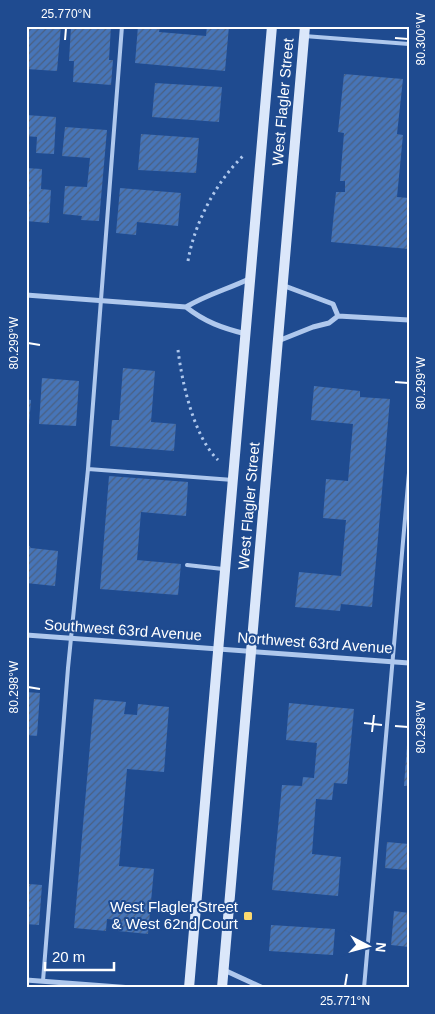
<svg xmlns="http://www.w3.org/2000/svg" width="435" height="1014" font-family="Arial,sans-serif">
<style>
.building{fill:url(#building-hatch)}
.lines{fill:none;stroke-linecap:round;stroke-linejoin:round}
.path{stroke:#afc8ed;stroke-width:3;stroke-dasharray:2.5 4;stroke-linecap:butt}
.lane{stroke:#afc8ed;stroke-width:4}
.street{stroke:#afc8ed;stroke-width:5}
.secondary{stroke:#dbe7fa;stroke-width:10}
.ticks{fill:none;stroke:#fff;stroke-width:2}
.poi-dot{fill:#fbd96f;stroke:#1f4b90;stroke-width:2}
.labels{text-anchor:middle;stroke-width:4;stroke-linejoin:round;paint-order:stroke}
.street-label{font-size:15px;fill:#fff;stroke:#1f4b90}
.poi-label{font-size:15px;fill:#fff;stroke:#1f4b90;text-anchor:end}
.neatline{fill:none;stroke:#fff;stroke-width:2}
.ticks-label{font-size:12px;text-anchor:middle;fill:#fff}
</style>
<defs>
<pattern id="building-hatch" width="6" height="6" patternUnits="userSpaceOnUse" patternTransform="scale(1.25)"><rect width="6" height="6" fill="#4775b8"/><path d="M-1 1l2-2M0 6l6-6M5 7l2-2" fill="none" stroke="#4a6082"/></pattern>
</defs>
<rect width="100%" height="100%" fill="#1f4b90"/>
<path class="building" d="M26,26H61L57,71L26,69Z
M71,26H111L109,60H113L111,85L73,82L74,61H69Z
M138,26H160L159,32L206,36L207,26H229L225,71L135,63Z
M344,74L403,79L397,134L403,135L397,197L409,198V249L331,242L336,192H345V181H340L344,133L338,132Z
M155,83L222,87L219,122L152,117Z
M26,115L56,117L54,154L36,153L37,137L26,136Z
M65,127L107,130L99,221L81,220L82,216L63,214L65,186L87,187L90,158L62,156Z
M141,134L199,138L196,173L138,170Z
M26,168L42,169L41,189L51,190L49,223L26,221Z
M120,188L181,193L178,226L137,222L136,235L116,233Z
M123,368L155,371L151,422L176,424L174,451L110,446L112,420H119Z
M42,378L79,381L76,426L39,424Z
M314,386L360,391V397L390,399L372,607L341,604L340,611L295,607L299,572L341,576L346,520L323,518L326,479L348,481L353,424L311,420Z
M26,399L31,400L28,438H26Z
M109,476L188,482L186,516L141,512L137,560L181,564L178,595L100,589Z
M26,542L31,548L58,551L55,586L26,583Z
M26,692L40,693L37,736L26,735Z
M94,699L126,702L124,714L137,715L138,704L169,707L164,772L127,769L119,866L154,869L148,934L118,931L119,920L107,919L106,931L74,928Z
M289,703L354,709L347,784L334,783L332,800L316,799L312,854L341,857L338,896L272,890L282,785L302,786L303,777L314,778L317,743L286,740Z
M407,745H409V786H404Z
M387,842L409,844L408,870L385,868Z
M26,880H29V884L42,885L39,925L26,924Z
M394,911L409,913V947L391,945Z
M271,925L335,929L333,955L269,951Z"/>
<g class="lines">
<path class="path" d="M188,261C194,224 216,182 243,156
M178,350C182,383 194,437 218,460"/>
<path class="lane" d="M304,36L409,44
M88,469L233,480
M187,565L223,569
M43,981L68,668L88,469L122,26
M364,988L409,473"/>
<path class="street" d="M282,285L333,304L338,316
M26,295L186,307C206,295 228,289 249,279
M186,307C205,322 222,328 246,334
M278,341L313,327L329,323L338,316L409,320
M26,635L409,663
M224,970L263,988
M26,980L132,988"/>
<path class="secondary" d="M189,988L272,26
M222,988L305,26"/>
</g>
<path class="ticks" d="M395,38L408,39M65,40L66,28M28,343L40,345M395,382L408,383M28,687L40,689M364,723L382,725M395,726L408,727M372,732L374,715M345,986L347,974"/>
<rect class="poi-dot" x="243" y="911" width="10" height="10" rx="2.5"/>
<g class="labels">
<g class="street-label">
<text transform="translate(283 102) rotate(-85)" y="5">West Flagler Street</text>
<text transform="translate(249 506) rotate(-85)" y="5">West Flagler Street</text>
<text transform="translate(123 630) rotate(4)" y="5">Southwest 63rd Avenue</text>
<text transform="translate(315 643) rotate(4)" y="5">Northwest 63rd Avenue</text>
</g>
<g class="poi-label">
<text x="238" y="912">West Flagler Street<tspan x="238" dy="17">&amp; West 62nd Court</tspan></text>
</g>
</g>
<rect width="435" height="1014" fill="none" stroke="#1f4b90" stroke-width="55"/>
<g transform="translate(368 946) rotate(96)" stroke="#1f4b90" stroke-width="4" paint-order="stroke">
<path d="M0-4L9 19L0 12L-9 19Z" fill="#ffffff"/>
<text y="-8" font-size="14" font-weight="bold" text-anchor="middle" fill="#ffffff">N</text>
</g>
<path d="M45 962v8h69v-8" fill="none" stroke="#ffffff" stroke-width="2.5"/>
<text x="52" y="962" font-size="15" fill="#ffffff" stroke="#1f4b90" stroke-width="4" paint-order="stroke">20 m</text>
<rect x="28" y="28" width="380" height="958" class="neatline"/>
<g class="ticks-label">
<text x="66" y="18">25.770°N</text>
<text transform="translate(421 39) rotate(-90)" y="4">80.300°W</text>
<text transform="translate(14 343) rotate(-90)" y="4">80.299°W</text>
<text transform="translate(421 383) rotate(-90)" y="4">80.299°W</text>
<text transform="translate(14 687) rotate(-90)" y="4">80.298°W</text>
<text transform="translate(421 727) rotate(-90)" y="4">80.298°W</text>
<text x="345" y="1005">25.771°N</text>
</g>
</svg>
